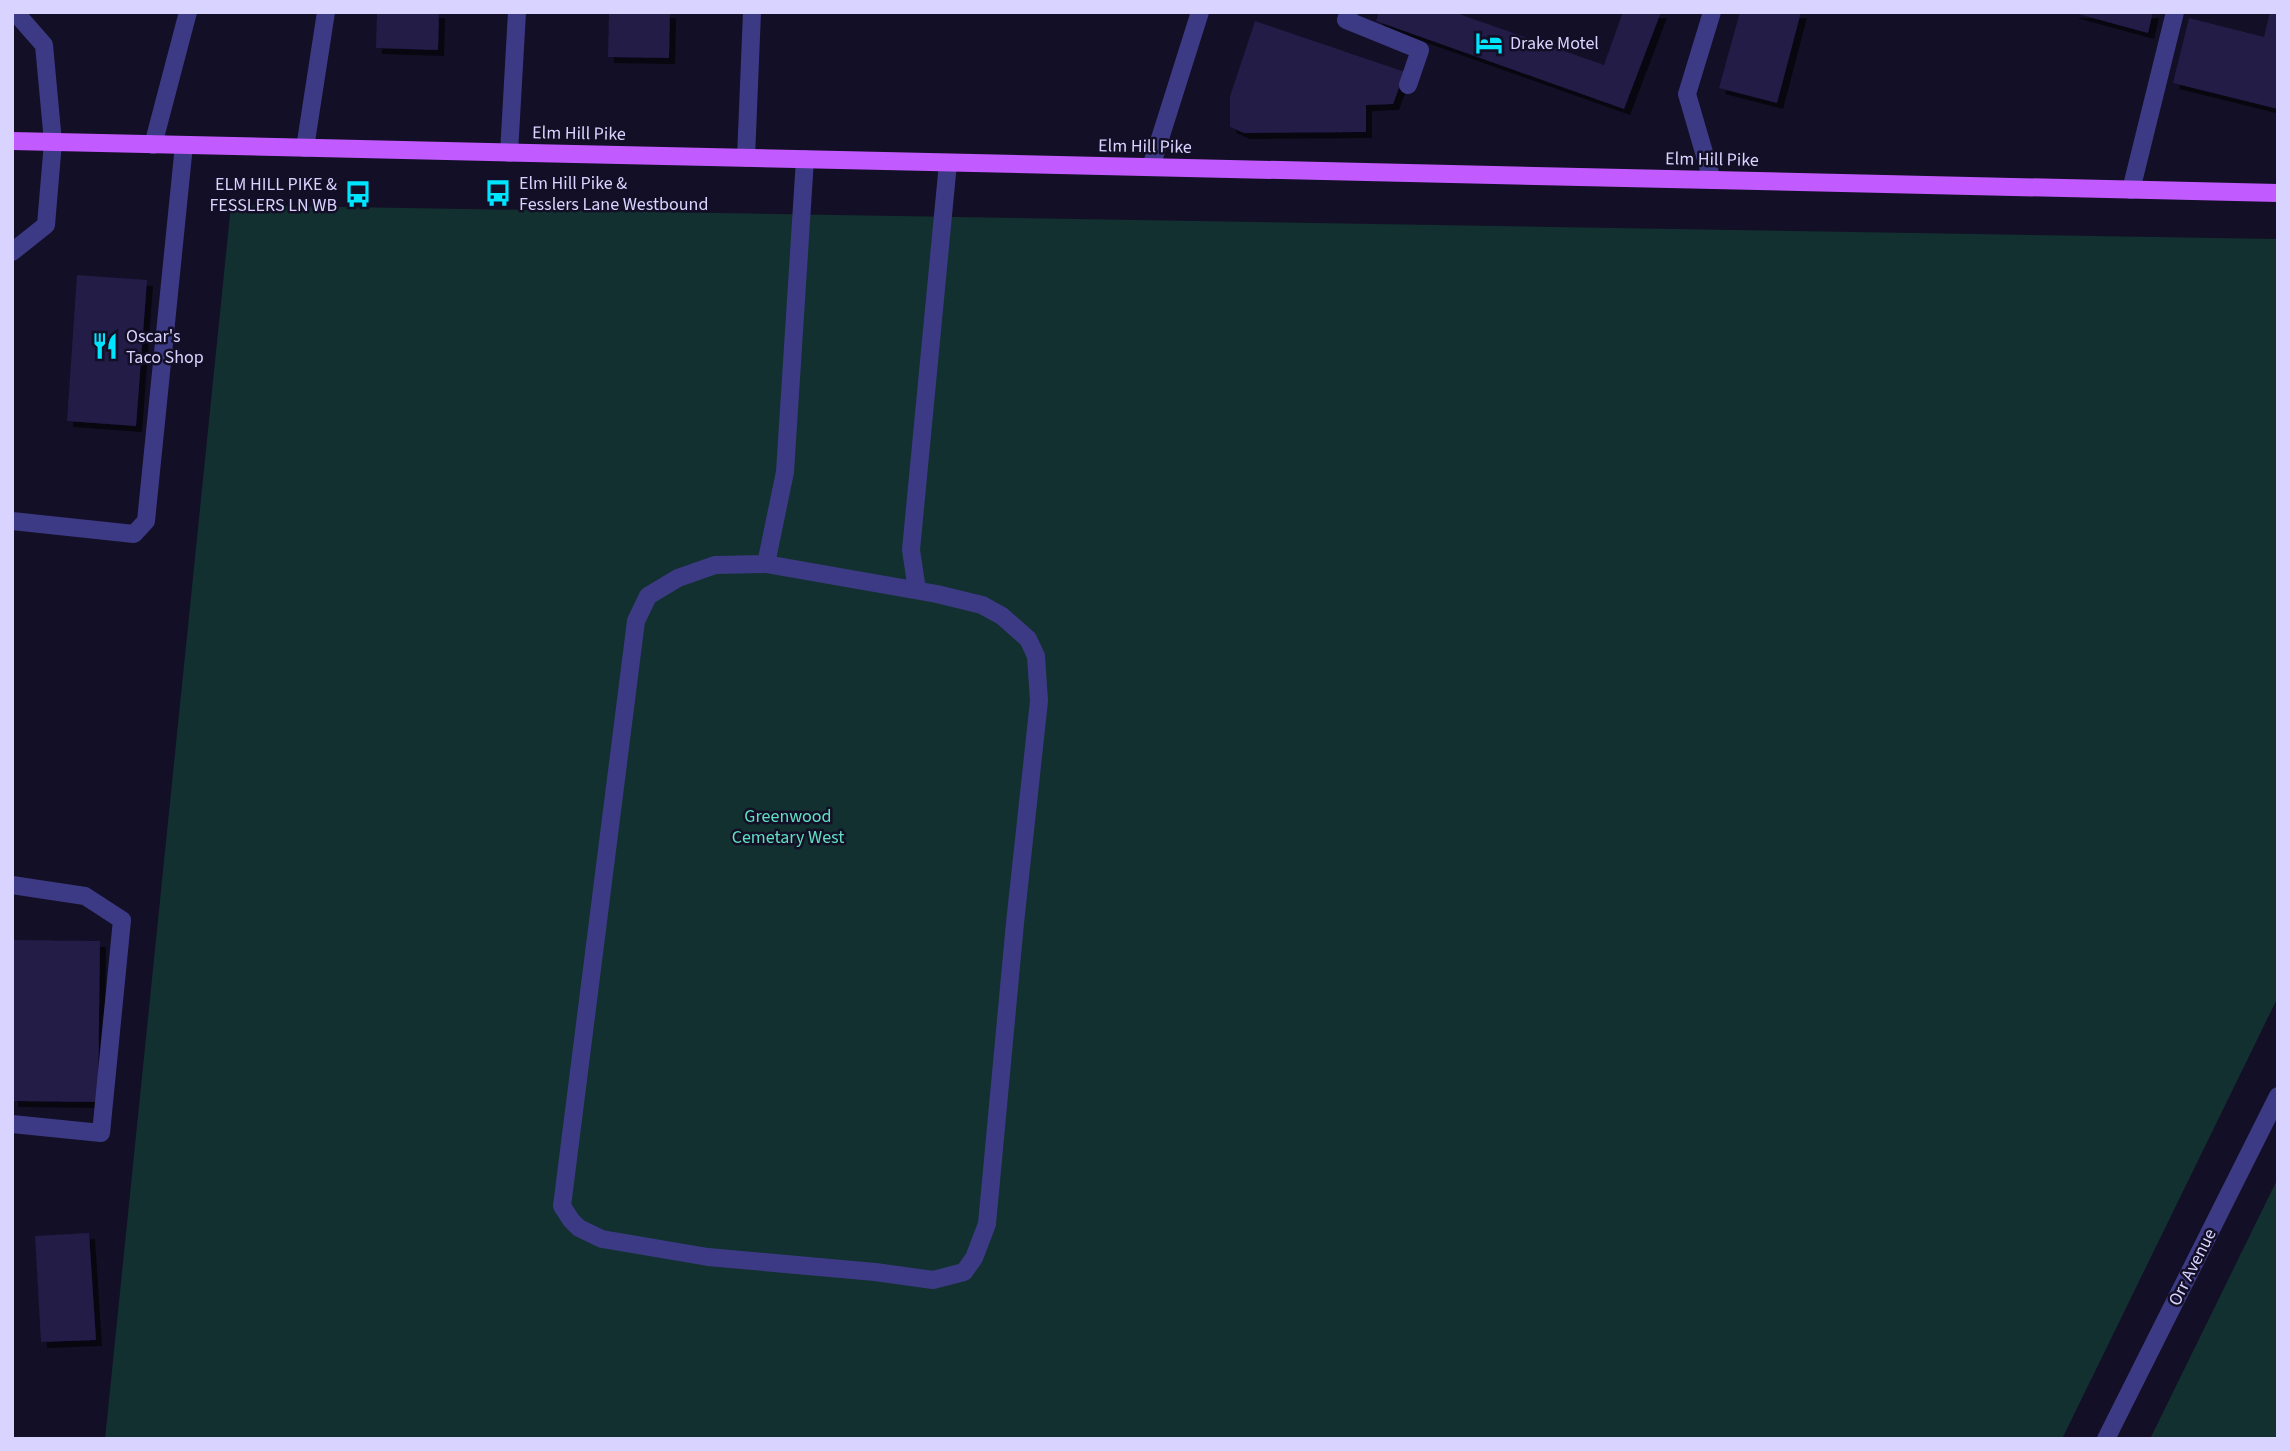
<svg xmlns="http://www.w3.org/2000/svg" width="2290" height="1451" font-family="'Source Sans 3',sans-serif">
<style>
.green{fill:#12302f}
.building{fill:#241b47;filter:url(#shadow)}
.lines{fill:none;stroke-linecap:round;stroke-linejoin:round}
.minor{stroke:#3d3a85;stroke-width:18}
.major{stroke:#c25bff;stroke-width:18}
.labels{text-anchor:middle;stroke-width:5;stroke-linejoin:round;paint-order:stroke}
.poi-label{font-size:18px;fill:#d9d4ff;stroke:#130f26;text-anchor:start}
.street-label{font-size:18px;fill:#d9d4ff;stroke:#130f26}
.park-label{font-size:18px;fill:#5fe0c0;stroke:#130f26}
</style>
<defs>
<filter id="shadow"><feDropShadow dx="6" dy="6" stdDeviation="0" flood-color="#0009"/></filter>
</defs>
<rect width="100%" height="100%" fill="#130f26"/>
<path class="green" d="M231,205L2278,239V997L2062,1439H105Z
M2278,1178V1439H2150Z"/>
<path class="building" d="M377,12H439L438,50L376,48Z
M609,12H670L669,58L608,57Z
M1379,12H1453L1604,65L1623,12H1661L1624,109L1376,21Z
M1740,12H1801L1777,103L1719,88Z
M2071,12H2153L2148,33Z
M2270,12H2278V109L2173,83L2189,18L2264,37Z
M1255,21L1405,72L1393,104L1366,105V132L1244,133L1230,127V96Z
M77,275L147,280L136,426L67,421Z
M12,940L100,941L98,1102L12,1101Z
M89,1233L96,1340L41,1342L35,1236Z"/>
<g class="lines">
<path class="minor" d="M1349,12L1346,20L1420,50L1408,85
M153,145L188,12
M305,148L326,12
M509,153L517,12
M746,158L752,12
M1151,167L1200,12
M1712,180L1687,94L1712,12
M2131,190L2175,12
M12,252L46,225L53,142L44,45L15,12
M12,521L134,534L146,521L184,145
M766,564L937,594L982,605L1002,616L1028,639L1036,656L1039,701L1015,923L987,1224L974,1258L964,1272L933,1280L875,1272L708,1257L602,1239L579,1228L571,1220L562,1206L636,621L648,596L678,578L715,565L766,564L785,472L805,159
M917,590L911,550L948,163
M12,885L85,896L122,920L101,1133L12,1124
M2106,1439L2278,1096"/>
<path class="major" d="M12,141L2278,193"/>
</g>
<defs>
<symbol id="hotel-bare" viewBox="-9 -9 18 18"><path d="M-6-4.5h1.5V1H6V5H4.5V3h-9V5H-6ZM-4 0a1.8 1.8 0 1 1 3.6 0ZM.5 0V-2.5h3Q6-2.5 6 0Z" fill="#00e5ff" stroke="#130f26" stroke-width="2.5" paint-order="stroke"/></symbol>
<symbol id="bus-bare" viewBox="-9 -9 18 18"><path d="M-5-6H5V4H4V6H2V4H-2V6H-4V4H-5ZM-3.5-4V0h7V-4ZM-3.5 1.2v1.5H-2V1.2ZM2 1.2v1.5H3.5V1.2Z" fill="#00e5ff" stroke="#130f26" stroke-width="2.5" paint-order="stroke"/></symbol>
<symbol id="restaurant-bare" viewBox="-9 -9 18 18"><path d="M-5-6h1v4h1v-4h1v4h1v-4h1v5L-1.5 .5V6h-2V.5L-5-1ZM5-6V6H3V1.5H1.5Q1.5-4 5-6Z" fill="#00e5ff" stroke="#130f26" stroke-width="2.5" paint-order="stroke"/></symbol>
</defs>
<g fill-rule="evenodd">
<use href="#hotel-bare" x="1470" y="24" width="38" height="38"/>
<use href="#bus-bare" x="479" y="174" width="38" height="38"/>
<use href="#bus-bare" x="339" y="175" width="38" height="38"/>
<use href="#restaurant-bare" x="86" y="327" width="38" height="38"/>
</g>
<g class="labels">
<g class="poi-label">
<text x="1510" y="49">Drake Motel</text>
<text x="519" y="189">Elm Hill Pike &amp;<tspan x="519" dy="21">Fesslers Lane Westbound</tspan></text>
<text x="337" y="190" text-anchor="end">ELM HILL PIKE &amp;<tspan x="337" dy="21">FESSLERS LN WB</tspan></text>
<text x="126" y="342">Oscar's<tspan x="126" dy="21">Taco Shop</tspan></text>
</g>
<g class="street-label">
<text transform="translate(579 133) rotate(1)" y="6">Elm Hill Pike</text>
<text transform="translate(1145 146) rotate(1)" y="6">Elm Hill Pike</text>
<text transform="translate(1712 159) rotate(1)" y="6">Elm Hill Pike</text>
<text transform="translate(2192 1267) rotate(-63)" y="6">Orr Avenue</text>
</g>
<g class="park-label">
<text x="788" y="822">Greenwood<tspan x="788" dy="21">Cemetary West</tspan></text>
</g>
</g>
<rect width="2290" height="1451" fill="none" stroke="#d9d4ff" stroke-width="28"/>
</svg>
